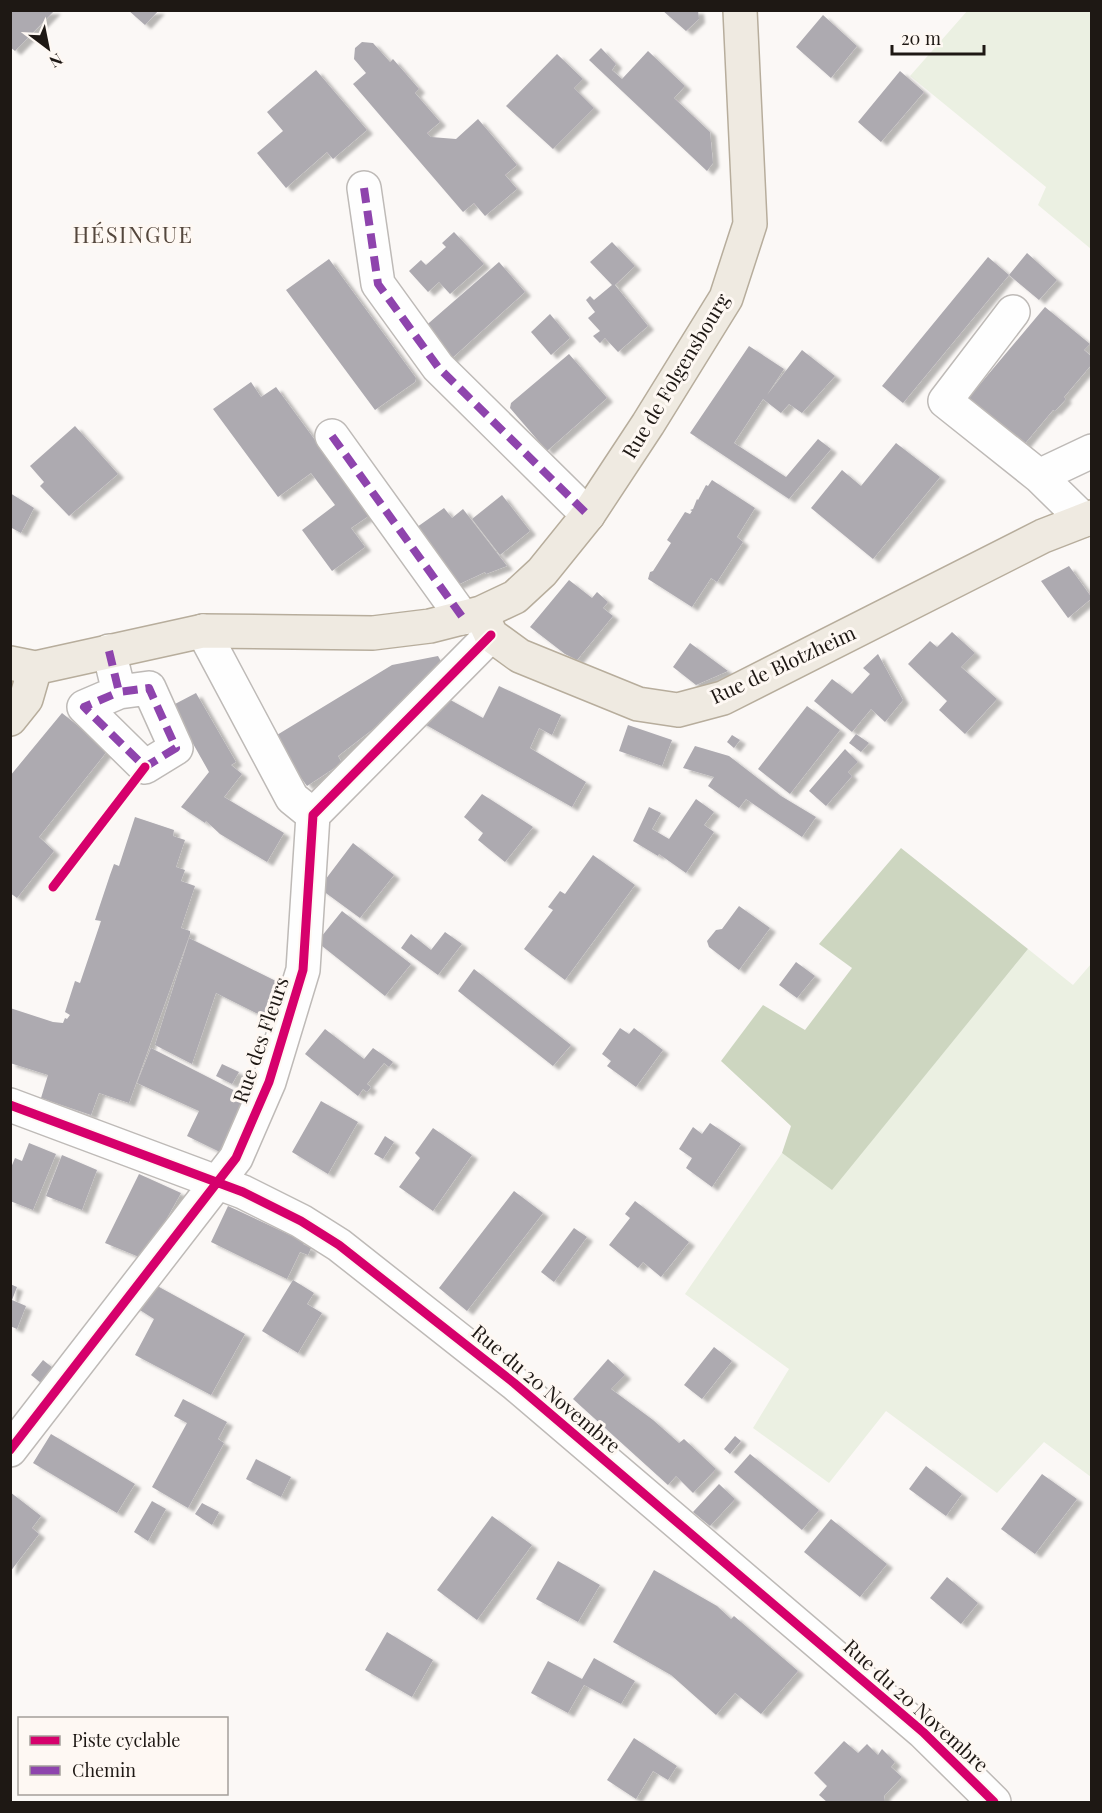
<svg xmlns="http://www.w3.org/2000/svg" width="1102" height="1813" font-family="'Playfair Display',serif">
<style>
.green{fill:#ebf0e2}
.forest{fill:#cdd6c0}
.building{fill:#adaab0;filter:url(#shadow)}
.lines{fill:none;stroke-linecap:round;stroke-linejoin:round}
.minor-casing{stroke:#bebab7;stroke-width:36}
.major-casing{stroke:#b7ad9c;stroke-width:36}
.minor{stroke:#fefefe;stroke-width:33}
.major{stroke:#efeae1;stroke-width:33}
.quiet{stroke:#8e44ad;stroke-width:8;stroke-dasharray:15 8;stroke-linecap:butt}
.cycleway-casing{stroke:#fef8f3;stroke-width:13}
.cycleway{stroke:#d6006c;stroke-width:9}
.labels{text-anchor:middle;stroke-width:6;stroke-linejoin:round;paint-order:stroke}
.street-label{font-size:20px;fill:#1e1814;stroke:#fef8f3}
.quarter-label{font-size:22px;letter-spacing:1.5px;fill:#54473d;stroke:#fef8f3}
</style>
<defs>
<filter id="shadow"><feDropShadow dx="6" dy="4" stdDeviation="1.5" flood-color="#0004"/></filter>
</defs>
<rect width="100%" height="100%" fill="#fbf8f6"/>
<path class="green" d="M968,10L1091,11V249L1038,205L1046,187L910,76Z
M1028,949L1073,985L1091,964V1477L1044,1442L997,1493L886,1411L829,1483L753,1428L789,1369L685,1294L782,1153L832,1189Z"/>
<path class="forest" d="M901,848L1028,949L832,1190L782,1153L791,1126L721,1061L763,1005L805,1030L852,968L819,944Z"/>
<path class="building" d="M10,10H55L15,51L10,47Z
M128,10H159L145,25Z
M662,10H698L699,19L686,31Z
M823,15L857,46L831,78L796,47Z
M362,42L373,43L390,62L393,59L419,89L415,93L440,122L427,133L431,137L456,139L478,119L517,165L505,175L517,189L485,216L474,203L463,212L353,84L366,73L354,59L355,48Z
M601,48L616,64L612,70L622,79L648,51L685,86L674,98L710,132L713,163L707,171L589,60Z
M557,54L583,79L574,88L594,108L553,149L506,106Z
M316,70L367,130L333,159L327,152L286,188L257,153L283,131L267,112Z
M900,71L924,92L881,142L858,122Z
M454,232L484,264L450,294L439,282L428,292L409,271L421,260L426,265L446,247L442,243Z
M612,242L635,266L615,285L648,326L618,352L605,338L600,343L593,336L600,331L588,318L595,312L586,300L590,296L594,300L612,285L590,262Z
M1027,253L1057,280L1039,300L1009,275L903,403L882,386L988,257L1009,275Z
M329,259L416,378L415,382L375,410L286,290Z
M499,262L525,292L449,361L422,329Z
M1045,307L1090,344L1084,350L1092,357V364L1064,397L1066,399L1055,411L1053,410L1022,447L960,408Z
M550,314L570,338L551,355L531,332Z
M749,346L784,369L767,395L802,350L835,376L802,413L789,404L781,413L763,399L734,443L786,477L818,439L831,449L789,499L690,433Z
M569,354L607,398L547,451L510,408L511,403Z
M251,382L261,397L276,387L370,515L351,528L365,547L332,571L302,530L335,505L311,473L278,497L213,409Z
M75,426L118,474L69,516L40,486L44,482L30,466Z
M896,443L940,477L873,559L811,508L842,470L861,486Z
M712,480L755,508L737,537L743,542L717,582L711,578L692,607L648,579L650,572L653,571L671,543L667,540L685,512L690,514L692,511L690,510L693,509L697,499L698,500L706,485L708,486Z
M10,493L34,508L21,533L10,527Z
M502,495L530,531L500,555L472,519Z
M444,508L452,518L463,509L507,566L486,574L485,572L451,588L410,532Z
M1069,566L1092,598L1068,618L1041,581Z
M569,580L592,598L597,592L608,602L603,608L613,616L577,660L565,654L530,627Z
M952,632L975,653L961,667L997,699L965,734L939,710L947,701L908,664L930,641L937,647Z
M690,643L728,671L696,685L673,667Z
M878,654L903,700L885,722L871,709L852,732L814,701L832,679L852,694L870,674L863,668Z
M438,656L447,672L338,756L342,763L307,786L272,738L392,665Z
M499,686L561,715L552,735L539,728L530,748L586,782L572,807L419,721L445,697L483,718Z
M196,693L236,762L231,765L242,774L224,797L284,833L267,862L220,834L206,821L205,823L181,807L209,772L174,710L177,708L175,704Z
M807,706L840,730L790,794L758,769Z
M62,713L108,750L39,837L54,851L17,898L10,893V776Z
M628,725L672,740L662,766L619,751Z
M856,734L869,743L861,752L849,743Z
M732,735L740,740L734,748L727,742Z
M695,746L729,756L781,796L816,817L802,837L746,799L739,808L708,786L714,777L683,768Z
M845,749L858,762L848,772L852,776L826,806L809,791Z
M482,794L533,827L505,862L478,840L483,833L464,817Z
M696,799L714,812L704,825L714,832L686,873L659,854L658,856L633,841L649,807L661,813L652,829L669,839Z
M135,817L174,830L173,836L185,840L176,867L185,870L181,881L195,886L181,928L190,931V934L129,1103L99,1093L91,1115L41,1098L48,1075L10,1063V1008L53,1022L63,1023L65,1018L67,1019L70,1015L65,1012L75,981L80,983L101,921L95,920L110,875L114,864L119,866Z
M353,843L394,875L360,918L319,888Z
M593,855L635,885L565,980L524,949L553,910L548,907L560,891L565,894Z
M739,906L770,928L739,970L709,947L707,941L716,930L722,929Z
M342,911L411,964L385,996L317,942Z
M445,932L462,944L438,975L401,948L411,934L431,950Z
M189,938L282,984L266,1018L216,993L192,1064L155,1045Z
M796,962L815,976L797,998L779,985Z
M474,969L571,1045L553,1066L458,991Z
M620,1028L629,1034L634,1028L663,1050L636,1087L607,1066L611,1061L602,1054Z
M325,1029L364,1059L373,1048L393,1062L389,1067L384,1063L367,1084L371,1087L367,1092L363,1089L358,1096L305,1054Z
M151,1048L249,1098L222,1153L187,1136L199,1111L137,1083Z
M222,1064L239,1072L232,1084L216,1076Z
M321,1101L358,1122L328,1174L292,1152Z
M710,1123L741,1144L712,1187L686,1168L692,1158L679,1149L693,1127L702,1134Z
M433,1128L472,1155L433,1211L399,1187L420,1158L415,1153Z
M385,1136L394,1142L383,1159L374,1154Z
M29,1143L56,1154L33,1210L10,1201V1170L15,1158L22,1161Z
M62,1155L97,1170L82,1210L46,1196Z
M139,1174L181,1193L144,1259L105,1243Z
M514,1191L543,1213L467,1311L439,1288Z
M635,1201L689,1242L661,1277L643,1262L638,1268L609,1245L630,1218L625,1214Z
M228,1206L305,1242L303,1244L311,1248L308,1255L300,1252L287,1279L211,1242Z
M574,1228L587,1237L554,1282L541,1272Z
M293,1280L314,1293L307,1304L322,1313L298,1353L262,1331Z
M150,1282L245,1334L211,1395L135,1355L154,1319L132,1305Z
M10,1284L17,1287L12,1300L26,1306L17,1329L10,1326Z
M714,1347L732,1361L702,1399L684,1385Z
M608,1359L625,1375L611,1389L653,1420L679,1443L684,1439L716,1469L693,1493L676,1476L668,1485L573,1399Z
M43,1360L53,1368L41,1383L31,1375Z
M183,1399L227,1422L218,1439L224,1443L188,1508L152,1487L187,1423L174,1416Z
M51,1434L135,1484L117,1513L33,1463Z
M735,1436L741,1441L730,1454L724,1449Z
M750,1454L819,1510L802,1530L734,1472Z
M256,1459L291,1477L281,1497L246,1479Z
M926,1466L962,1494L946,1516L909,1489Z
M1042,1474L1077,1499L1035,1554L1001,1529Z
M719,1484L735,1499L710,1526L693,1512Z
M10,1492L41,1516L32,1528L39,1534L10,1572Z
M152,1501L166,1509L148,1541L134,1532Z
M202,1503L219,1512L212,1525L195,1514Z
M492,1516L532,1545L477,1620L437,1590Z
M831,1519L887,1564L860,1597L804,1552Z
M558,1561L600,1585L578,1622L536,1599Z
M654,1570L717,1606L731,1619L734,1616L798,1671L761,1714L735,1693L716,1715L671,1675L613,1642Z
M947,1577L978,1603L961,1624L930,1598Z
M387,1632L433,1660L412,1697L365,1670Z
M594,1658L635,1681L621,1704L584,1685L568,1713L531,1693L548,1661L582,1679Z
M634,1738L677,1766L668,1780L653,1771L636,1799L607,1780Z
M844,1741L858,1753L867,1744L878,1755L882,1749L895,1762L891,1767L902,1777L884,1796L885,1802H827L819,1795L827,1786L814,1773Z"/>
<g class="lines">
<defs>
<path id="minor" d="M364,188L378,284L438,367L588,515
M1013,312L945,401L1039,476L1084,520
M332,436L463,618
M1039,476L1092,451
M203,631L292,798L313,815
M109,651L119,692L149,688L176,748L145,767L84,707L119,692
M10,1105L243,1192L301,1221L339,1245L514,1383L923,1732L994,1802
M10,1450L236,1158L269,1082L303,970L313,815L491,635"/>
<path id="major" d="M481,613L491,635L520,656L638,704L678,710L723,698L1043,536L1092,517
M10,663L35,668L203,631L373,633L430,626L481,613L515,597L542,572L588,515L648,424L726,298L750,224L740,10
M10,719L26,699L35,668"/>
</defs>
<use href="#minor" class="minor-casing"/>
<use href="#major" class="major-casing"/>
<use href="#minor" class="minor"/>
<use href="#major" class="major"/>
<path class="quiet" d="M364,188L378,284L438,367L588,515
M332,436L463,618
M109,651L119,692L149,688L176,748L145,767L84,707L119,692"/>
<defs>
<path id="cycleway" d="M53,887L145,767
M10,1105L243,1192L301,1221L339,1245L514,1383L923,1732L994,1802
M10,1450L236,1158L269,1082L303,970L313,815L491,635"/>
</defs>
<use href="#cycleway" class="cycleway-casing"/>
<use href="#cycleway" class="cycleway"/>
</g>
<g class="labels">
<g class="street-label">
<text transform="translate(676 376) rotate(-59)" y="7">Rue de Folgensbourg</text>
<text transform="translate(783 665) rotate(-25)" y="7">Rue de Blotzheim</text>
<text transform="translate(261 1040) rotate(-71)" y="7">Rue des Fleurs</text>
<text transform="translate(546 1389) rotate(40)" y="7">Rue du 20 Novembre</text>
<text transform="translate(916 1706) rotate(42)" y="7">Rue du 20 Novembre</text>
</g>
<g class="quarter-label">
<text x="133" y="243">HÉSINGUE</text>
</g>
</g>
<rect width="1102" height="1813" fill="none" stroke="#1e1814" stroke-width="24"/>
<rect x="18" y="1717" width="210" height="78" fill="#fef8f3" stroke="#a49e9a" stroke-width="1.5"/>
<rect x="30" y="1736" width="30" height="9" fill="#d6006c" stroke="#a49e9a" stroke-width="1.5"/>
<text x="72" y="1747" font-size="18" fill="#1e1814">Piste cyclable</text>
<rect x="30" y="1766" width="30" height="9" fill="#8e44ad" stroke="#a49e9a" stroke-width="1.5"/>
<text x="72" y="1777" font-size="18" fill="#1e1814">Chemin</text>
<g transform="translate(48 48) rotate(148)" stroke="#fef8f3" stroke-width="4.5" paint-order="stroke">
<path d="M0-4.5L10 22L0 15L-10 22Z" fill="#1e1814"/>
<text y="-9" font-size="16" font-weight="bold" text-anchor="middle" fill="#1e1814">N</text>
</g>
<path d="M892 45v9h92v-9" fill="none" stroke="#1e1814" stroke-width="3"/>
<text x="901" y="45" font-size="18" fill="#1e1814" stroke="#fef8f3" stroke-width="4.5" paint-order="stroke">20 m</text>
</svg>
